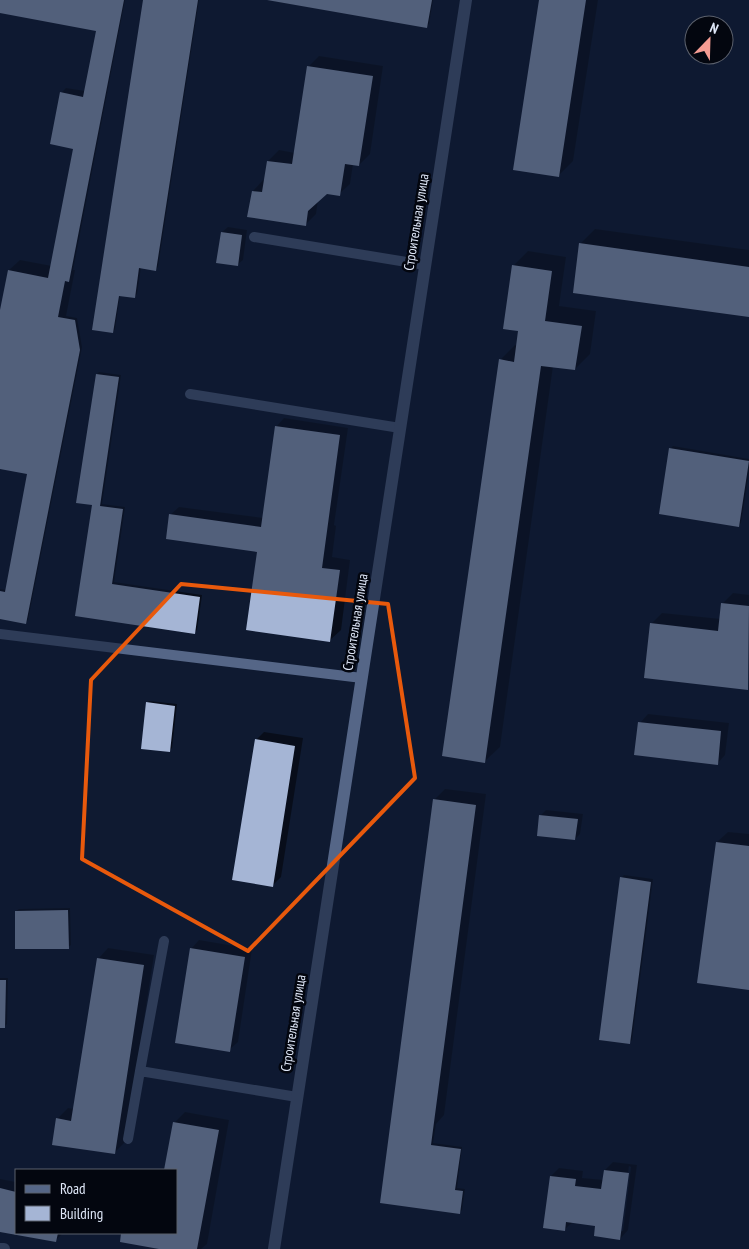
<svg xmlns="http://www.w3.org/2000/svg" width="749" height="1249" font-family="'PT Sans Narrow',sans-serif">
<style>
.shadow{fill:#0007;fill-rule:evenodd}
.building{fill:#a5b5d5}
.lines{fill:none;stroke-linecap:round;stroke-linejoin:round}
.service{stroke:#556687;stroke-width:10}
.minor{stroke:#556687;stroke-width:12}
.marked{fill:none;stroke:#e8590c;stroke-width:4;stroke-linejoin:round}
.labels{text-anchor:middle;stroke-width:5;stroke-linejoin:round;paint-order:stroke}
.street-label{font-size:14px;fill:#dfe7f8;stroke:#03060f}
</style>
<rect width="100%" height="100%" fill="#0f1a31"/>
<path class="shadow" d="M0,0H125L73,270H75L66,316L77,318L82,347L28,620L26,622L0,618V589L7,590L30,470L0,468V317L9,270L20,260L52,266L74,148L61,93L66,88L85,91L97,30L0,11Z
M145,0H199L158,267L155,270L141,267L137,294L134,297L120,295L115,329L113,332Z
M268,0H433L429,24L426,27Z
M540,0H598L573,161L559,175Z
M319,56L383,66L370,154L359,165L353,164L350,184L339,194L327,193L318,200L316,214L305,225L253,191L263,180L265,181L268,161L279,150L295,153L308,67Z
M228,227L247,230L243,260L237,265L222,232Z
M595,229L749,250V316L580,244Z
M528,251L566,257L559,306L596,311L590,354L575,369L553,366L500,747L485,761L500,360L515,345L517,346L519,330L513,266Z
M99,372L121,375L102,504L125,507L114,582L202,595L197,630L194,632L77,615L93,504L97,374Z
M284,418L348,428L334,525L336,526L332,557L350,560L341,630L330,640L259,551L170,515L179,507L263,518L276,427Z
M673,446L749,459V473L741,523L738,526L670,449Z
M733,593L749,595L748,689L651,624L662,613L721,619L722,604Z
M149,701L177,704L172,748L170,750L147,703Z
M648,714L729,723L725,755L717,764L640,723Z
M264,732L303,738L281,877L272,886L256,740Z
M445,789L486,794L444,1115L436,1124L433,1143L462,1147L457,1188L465,1189L462,1210L460,1212L381,1202L434,800Z
M546,810L583,814L580,834L575,839L540,816Z
M728,832L749,834V989L717,842Z
M624,875L653,879L632,1040L629,1043L621,878Z
M70,908L71,945L68,947L16,911L19,909Z
M199,940L252,949L238,1042L229,1050L191,949Z
M108,948L154,955L125,1142L114,1153L57,1119L68,1108L74,1109L98,959Z
M0,978H8L7,1024L4,1027H0Z
M185,1112L229,1120L207,1244L201,1249H166L121,1241L123,1233H176V1170H166L174,1123Z
M613,1162L637,1165L628,1230L620,1239L597,1225L573,1222L565,1229L551,1176L559,1168L583,1171L582,1178L604,1180L605,1170ZM629,1166L631,1167L623,1231H620Z
M0,1179L16,1182V1233H63L56,1240L0,1231Z"/>
<path class="building" d="M0,0H124L69,282L65,281L58,317L75,320L80,350L26,624L0,619V591L5,592L27,474L0,469V310L8,270L48,278L73,149L50,144L60,92L83,97L96,31L0,13Z
M143,0H198L156,271L139,268L135,298L119,296L113,333L92,330Z
M267,0H432L427,28Z
M539,0H586L559,177L513,170Z
M307,66L373,76L359,166L345,164L340,196L327,194L308,211L306,226L247,217L252,191L262,192L267,161L292,164Z
M221,232L242,235L238,266L216,263Z
M579,243L749,267V317L573,293Z
M512,265L552,271L545,321L582,326L575,370L541,366L485,763L442,756L499,359L514,362L518,331L503,329Z
M96,374L119,377L100,506L123,509L112,584L200,597L195,634L75,616L92,505L76,503Z
M275,426L340,435L322,568L340,570L330,642L246,630L257,552L166,539L169,514L261,527Z
M669,448L749,461L739,527L659,514Z
M721,603L749,606L748,690L644,678L650,623L718,631Z
M146,702L175,706L170,752L141,749Z
M638,722L721,731L718,765L634,755Z
M255,739L295,746L273,887L232,880Z
M433,799L476,805L431,1145L461,1149L455,1190L463,1191L460,1214L380,1203Z
M539,815L578,819L575,840L537,836Z
M716,842L749,846V990L697,983Z
M620,877L651,882L630,1044L599,1040Z
M68,910L69,949H15V911Z
M190,948L245,957L230,1052L175,1043Z
M97,958L144,965L115,1154L52,1145L56,1118L71,1121Z
M0,980H6L5,1028H0Z
M173,1122L219,1130L197,1249H159L120,1242L121,1233H176V1170H164Z
M604,1170L629,1173L620,1240L594,1236L595,1226L566,1222L565,1231L543,1228L550,1176L576,1179L575,1186L601,1189Z
M0,1188L16,1192V1233H58L56,1242L0,1232Z"/>
<g class="lines">
<path class="service" d="M254,237L425,265
M190,394L400,428
M0,634L362,678
M164,941L140,1071L297,1097
M128,1139L140,1071"/>
<path class="minor" d="M0,1249H4
M274,1249L466,0"/>
</g>
<path d="M0 0H749V1249H0ZM181,584L388,604L415,778L248,951L82,859L91,680Z" fill="#0f1a31" fill-opacity=".55" fill-rule="evenodd"/>
<path class="marked" d="M181,584L388,604L415,778L248,951L82,859L91,680Z"/>
<g class="labels">
<g class="street-label">
<text transform="translate(416 222) rotate(-81)" y="5">Строительная улица</text>
<text transform="translate(355 622) rotate(-81)" y="5">Строительная улица</text>
<text transform="translate(293 1023) rotate(-81)" y="5">Строительная улица</text>
</g>
</g>
<rect x="15" y="1169" width="162" height="65" fill="#03060f" stroke="#5b606c"/>
<rect x="25" y="1185" width="25" height="8" fill="#556687" stroke="#5b606c"/>
<text x="60" y="1194" font-size="15" fill="#dfe7f8">Road</text>
<rect x="25" y="1206" width="25" height="15" fill="#a5b5d5" stroke="#5b606c"/>
<text x="60" y="1219" font-size="15" fill="#dfe7f8">Building</text>
<g transform="translate(709 40) rotate(23)"><circle r="24" fill="#03060f" stroke="#5b606c"/>
<path d="M0-4L9 19L0 12L-9 19Z" fill="#f59c93"/>
<text y="-8" font-size="14" font-weight="bold" text-anchor="middle" fill="#dfe7f8">N</text>
</g>
</svg>
